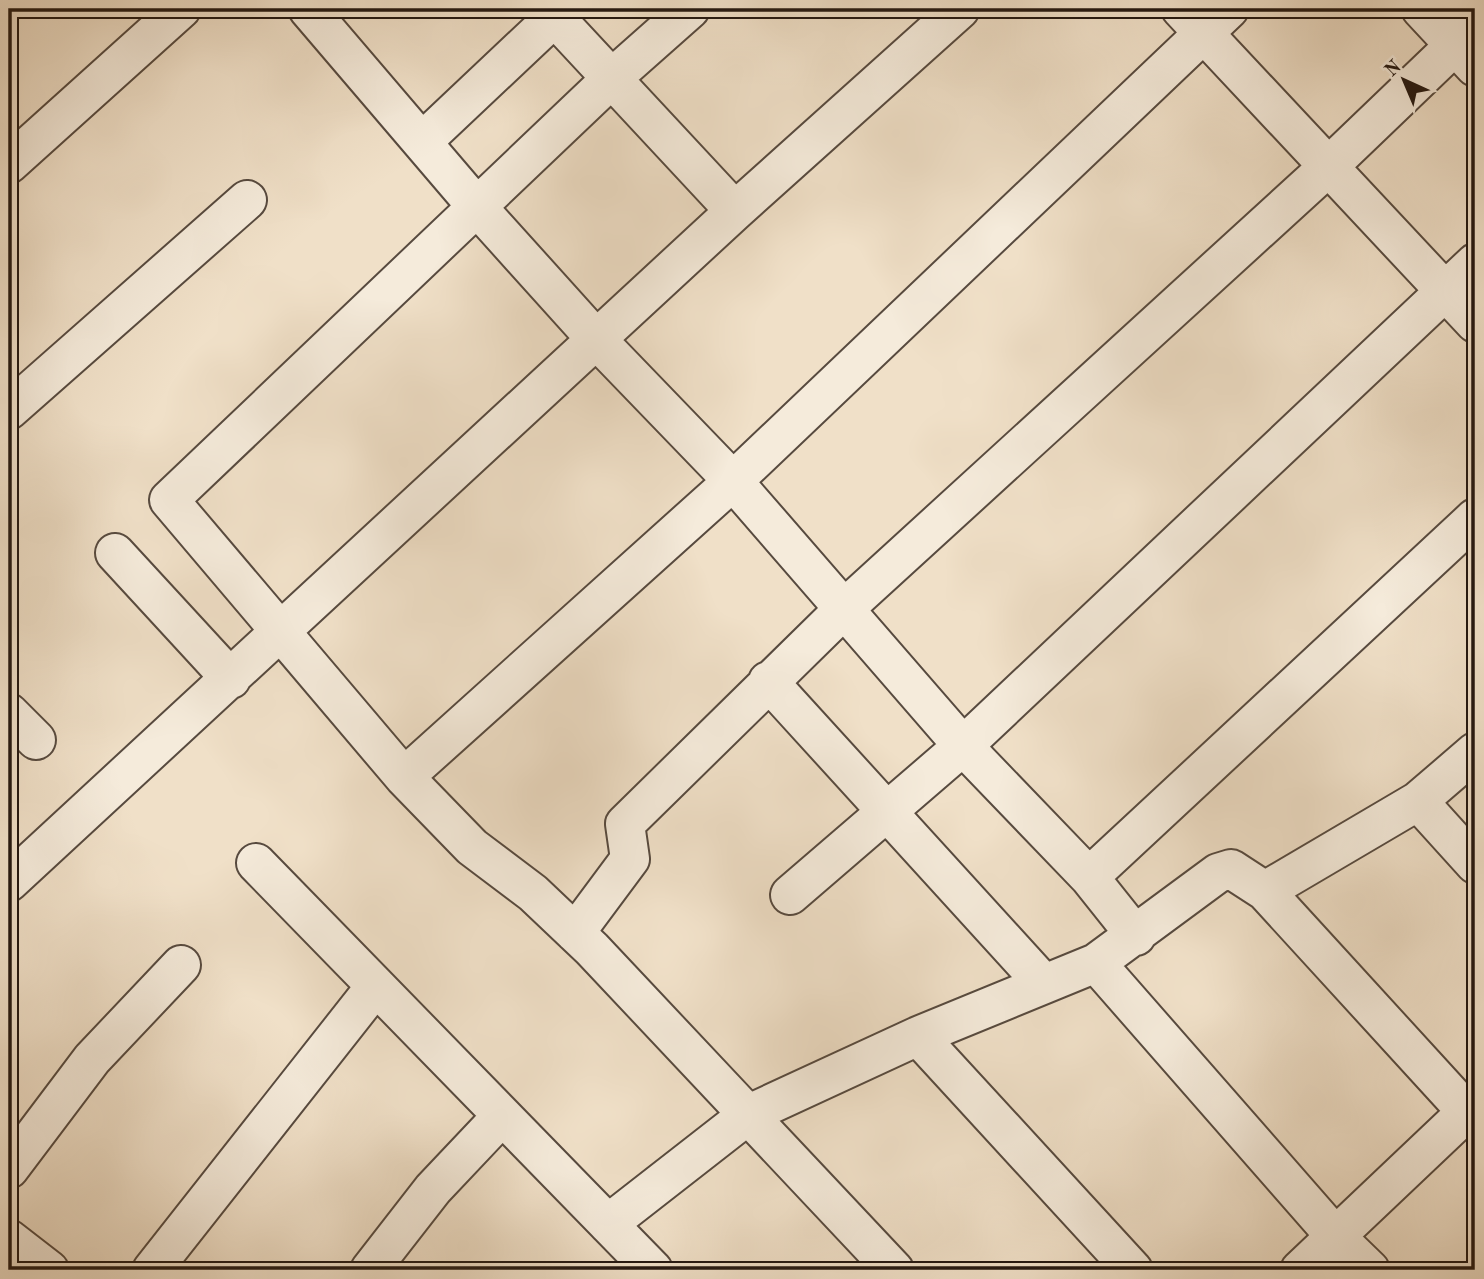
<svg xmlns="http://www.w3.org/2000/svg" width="1484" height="1279" font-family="'Old Standard TT',serif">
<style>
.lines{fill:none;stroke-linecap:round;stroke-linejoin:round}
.minor-casing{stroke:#574a3f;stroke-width:42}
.minor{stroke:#f5ebdb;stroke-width:38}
</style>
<rect width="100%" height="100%" fill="#f0e0c8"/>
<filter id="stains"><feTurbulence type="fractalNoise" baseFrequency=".00286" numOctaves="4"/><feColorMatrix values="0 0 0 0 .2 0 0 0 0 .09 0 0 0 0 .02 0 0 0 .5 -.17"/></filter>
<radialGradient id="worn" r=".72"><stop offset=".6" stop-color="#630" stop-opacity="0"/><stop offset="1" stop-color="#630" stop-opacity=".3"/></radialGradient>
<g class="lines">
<defs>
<path id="minor" d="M308,9L478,208L596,339L733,481L963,746L1089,877L1136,936
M547,9L735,211
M690,9L611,79L169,500L404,777L472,847L533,893L592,949L894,1270
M1181,9L1475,323
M1421,9L1475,67
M422,142L563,9
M9,164L181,9
M9,410L247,200
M115,553L231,679
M768,681L1044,984
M9,713L36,740
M404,777L733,481L1229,9
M1418,801L1475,864
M256,863L653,1270
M1089,877L1475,518
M9,882L735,211L960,9
M1265,891L1418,801L1475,752
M790,895L963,746L1475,263
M575,933L630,859L625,824L844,609L1328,167L1475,26
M1096,963L1336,1237L1370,1270
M918,1036L1133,1270
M9,1169L92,1059L181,965
M608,1224L749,1114L918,1036L1096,963L1218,873L1231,869L1265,891L1467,1112
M9,1239L49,1270
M152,1270L375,987
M370,1270L433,1189L502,1116
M1300,1270L1475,1104"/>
</defs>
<use href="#minor" class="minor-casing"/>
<use href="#minor" class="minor"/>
</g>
<rect width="1484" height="1279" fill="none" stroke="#f0e0c8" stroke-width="35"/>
<rect x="10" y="10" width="1463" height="1258" fill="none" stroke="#241811" stroke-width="3.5"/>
<rect x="18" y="18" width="1449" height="1244" fill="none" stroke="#241811" stroke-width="2"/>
<g transform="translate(1404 80) rotate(316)" stroke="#f5ebdb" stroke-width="5" paint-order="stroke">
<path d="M0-5L12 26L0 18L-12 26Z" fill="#241811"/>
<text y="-10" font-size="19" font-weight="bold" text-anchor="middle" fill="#241811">N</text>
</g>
<rect width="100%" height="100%" filter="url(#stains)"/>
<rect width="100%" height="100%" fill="url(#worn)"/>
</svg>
